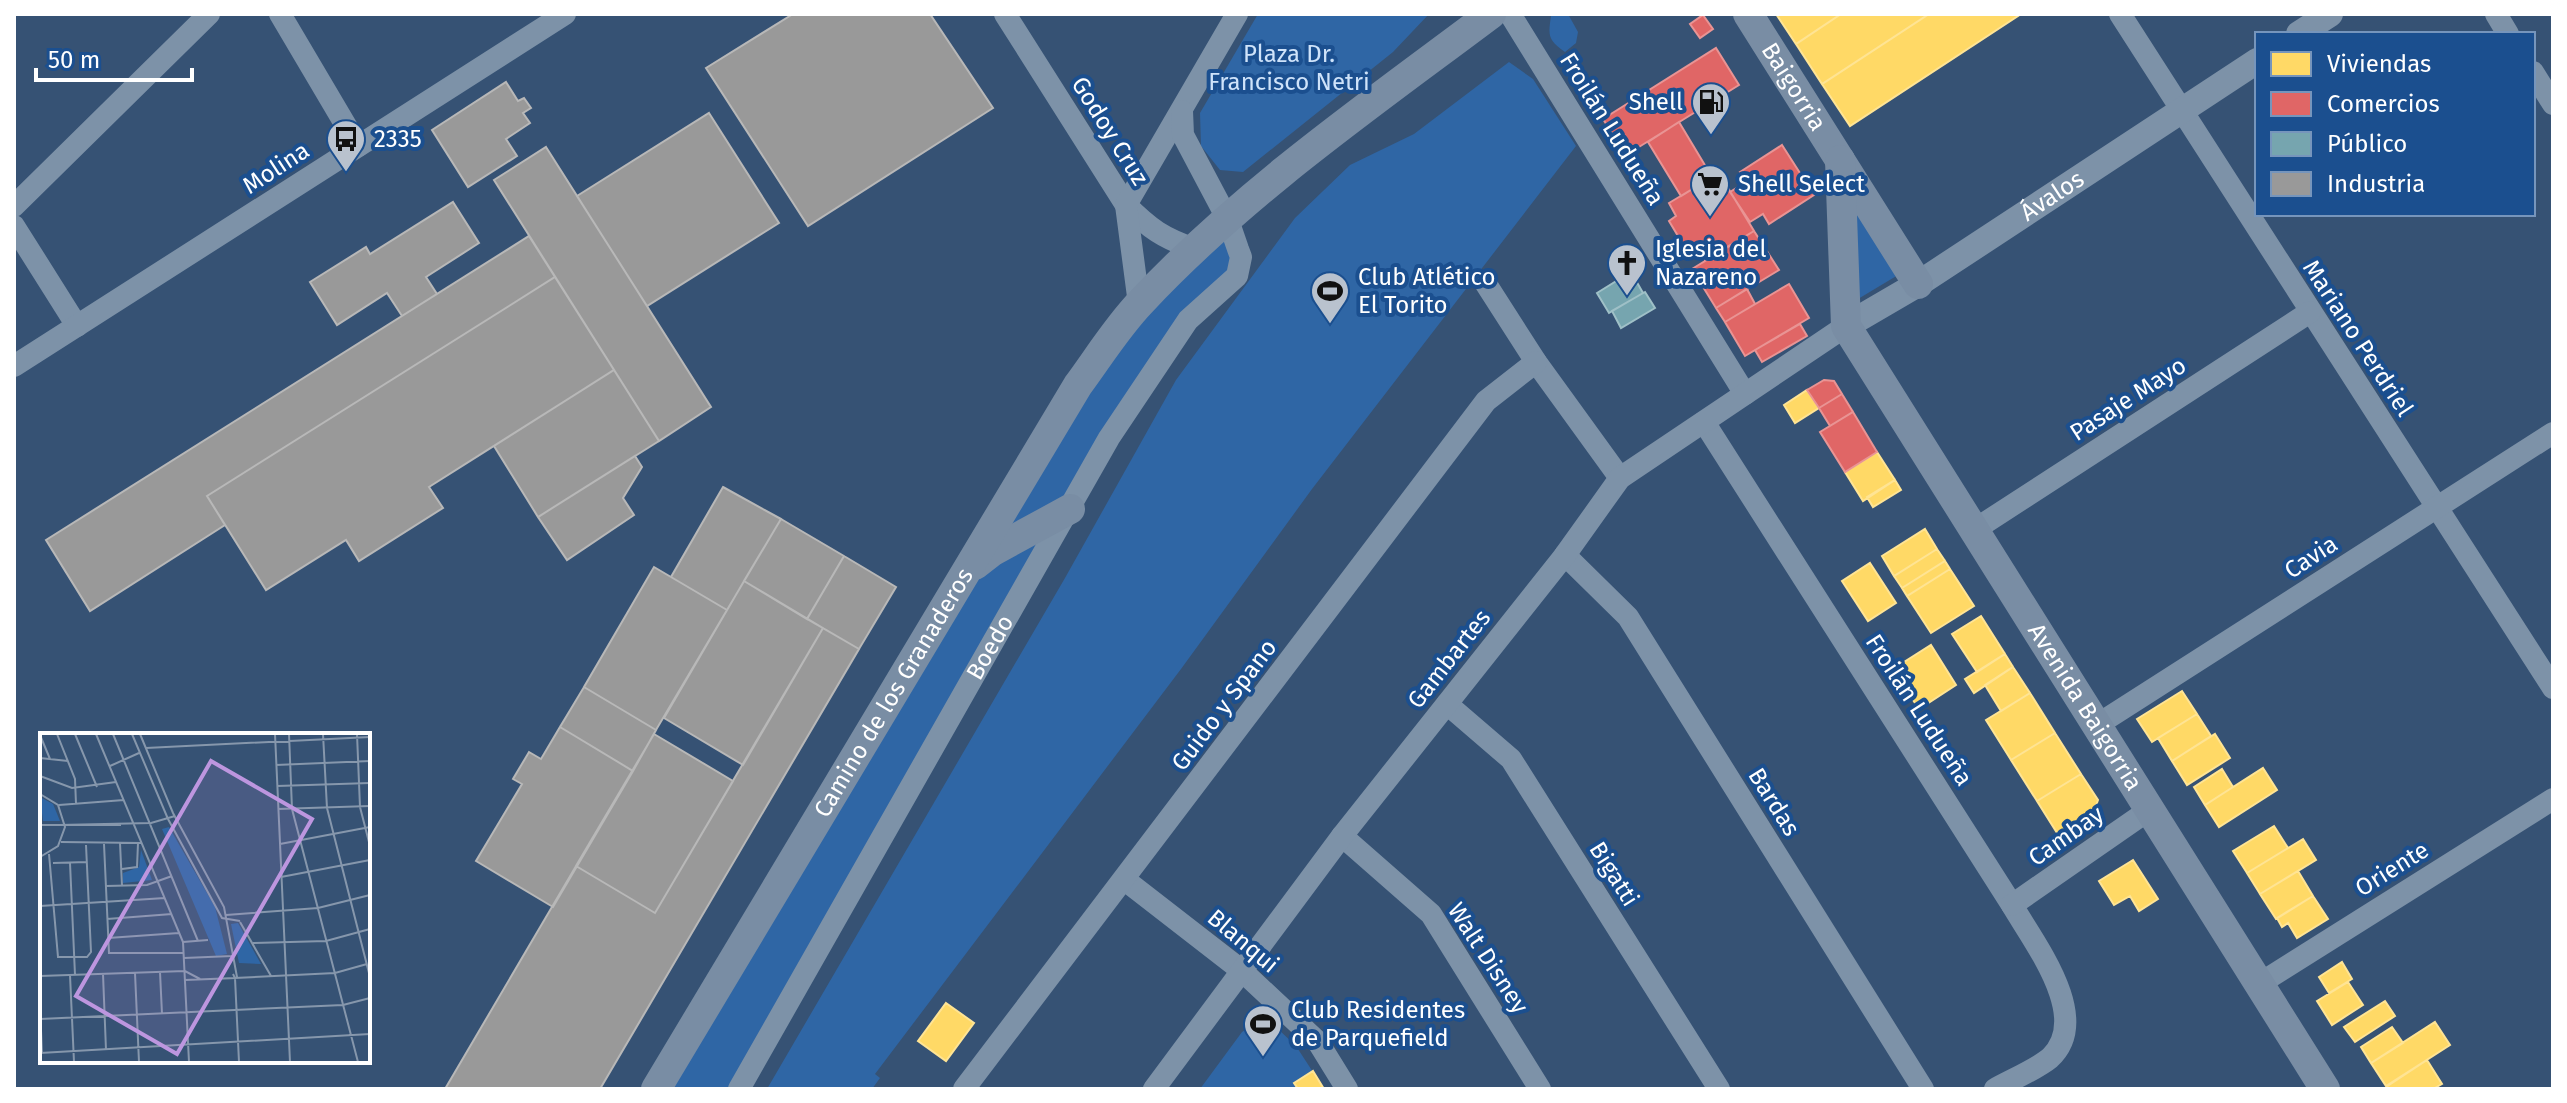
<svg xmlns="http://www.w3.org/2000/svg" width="2567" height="1103" font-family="'Fira Sans',sans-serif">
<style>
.green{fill:#2f66a5}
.homes{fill:#ffd966;stroke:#ffe494;stroke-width:2}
.shops{fill:#e06666;stroke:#e99494;stroke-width:2}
.public{fill:#76a5af;stroke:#9fc0c7;stroke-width:2}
.industry{fill:#999;stroke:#b8b8b8;stroke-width:2}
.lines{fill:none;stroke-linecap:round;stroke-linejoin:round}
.minor{stroke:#7d92a8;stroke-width:22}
.tertiary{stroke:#7d92a8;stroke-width:26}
.secondary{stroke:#798da4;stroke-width:30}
.labels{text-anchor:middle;stroke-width:8;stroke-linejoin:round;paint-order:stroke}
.park-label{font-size:24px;fill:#cfe3fa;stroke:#1b4f8f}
.street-label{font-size:24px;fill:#fff;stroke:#1b4f8f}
.poi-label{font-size:24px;fill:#fff;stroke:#1b4f8f;text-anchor:start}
.inset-road{fill:none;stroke:#8697ac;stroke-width:2}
.view{fill:#bd96df;fill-opacity:0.15;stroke:#bd96df;stroke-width:4}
.inset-edge{fill:none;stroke:#fff;stroke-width:4}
</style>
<rect width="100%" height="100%" fill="#365274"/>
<path class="green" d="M1258,14H1429L1393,52L1243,172L1220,170L1201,146L1200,113Z
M1553,14H1568L1578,32L1576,43L1565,52C1548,40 1548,36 1551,16Z
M1509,62L1533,79L1576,146L1312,489L1181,669L875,1074L880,1078L872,1089H767L1065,578L1176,380L1295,218L1350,165L1414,134Z
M1854,192L1903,272L1858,299Z
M1228,220L1241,257L1188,320L739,1089H656L1078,385Z
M1257,1022L1277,1028L1296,1046L1324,1089H1200L1242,1032Z"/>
<path class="homes" d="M1776,14H1841L1796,44Z
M1841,14H1929L1822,84L1796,44Z
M1929,14H2021L1850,126L1822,84Z
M1807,390L1819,408L1795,423L1784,405Z
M1877,452L1895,480L1863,501L1845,472Z
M1895,480L1901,490L1873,507L1867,497Z
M1925,529L1937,549L1894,576L1882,556Z
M1937,549L1945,561L1902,588L1894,576Z
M1945,561L1950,569L1907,596L1902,588Z
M1870,563L1896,603L1868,621L1842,581Z
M1950,569L1974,606L1931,633L1907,596Z
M1981,616L2005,654L1977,672L1952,634Z
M1931,645L1956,685L1919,709L1893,669Z
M2005,654L2013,667L1974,693L1965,679Z
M2013,667L2030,693L2001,711L1985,685Z
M2182,691L2197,714L2152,742L2137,719Z
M2030,693L2055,733L2011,760L1986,720Z
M2197,714L2211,736L2172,761L2158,738Z
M2055,733L2081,774L2037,801L2011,760Z
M2215,734L2230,758L2187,785L2172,761Z
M2263,768L2277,790L2219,827L2205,805Z
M2222,769L2233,787L2205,805L2194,787Z
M2081,774L2098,800L2093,814L2059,836L2037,801Z
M2274,826L2288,848L2247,873L2233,851Z
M2303,839L2316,860L2260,894L2247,873Z
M2133,860L2158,899L2139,911L2130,896L2114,905L2099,881Z
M2298,871L2313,896L2276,919L2260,894Z
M2313,896L2328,919L2297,938L2288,923L2282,927L2277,918Z
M2342,962L2352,979L2329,993L2319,977Z
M2348,982L2363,1005L2332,1025L2317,1001Z
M2385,1001L2395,1016L2355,1042L2344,1027Z
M946,1003L974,1023L946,1061L918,1041Z
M2435,1022L2450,1045L2386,1086L2371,1063Z
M2392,1027L2403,1043L2371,1063L2361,1047Z
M2427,1060L2442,1084L2433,1089H2383Z
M1313,1071L1324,1089H1298L1294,1083Z"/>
<path class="shops" d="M1703,15L1713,29L1700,38L1690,24Z
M1716,48L1739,85L1626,155L1603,119Z
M1679,122L1712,177L1681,196L1648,142Z
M1782,145L1814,195L1769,224L1763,214L1750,222L1730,192L1746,182L1740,172Z
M1719,173L1754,231L1705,260L1696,245L1687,251L1669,221L1676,216L1669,203Z
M1754,231L1779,270L1716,308L1692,269Z
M1789,284L1809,318L1745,356L1725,322Z
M1747,289L1755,304L1725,322L1716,308Z
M1800,324L1807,336L1762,362L1755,350Z
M1824,380L1834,381L1842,394L1819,408L1807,390Z
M1842,394L1853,412L1830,426L1819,408Z
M1853,412L1877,452L1845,472L1820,432Z"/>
<path class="public" d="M1631,272L1643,293L1609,313L1597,293Z
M1645,292L1655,308L1621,328L1612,311Z"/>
<path class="industry" d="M793,14H930L993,108L808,226L706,68Z
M506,82L518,101L524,98L531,108L523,113L530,123L506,139L517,156L468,187L432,130Z
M709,113L779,223L647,306L577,196Z
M546,147L711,407L659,441L494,180Z
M453,202L479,243L426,277L437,294L402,316L387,293L337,325L310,282L366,247L370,254Z
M529,236L555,277L207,496L225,525L90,611L46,540Z
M555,277L614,370L429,487L443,508L359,561L346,540L266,590L207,496Z
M614,370L659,441L538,517L494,446Z
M635,456L642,467L623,498L634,515L567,560L538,517Z
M723,487L781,519L727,610L671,577Z
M781,519L844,556L807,619L744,581Z
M844,556L896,587L859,649L807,619Z
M654,567L727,610L656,730L584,687Z
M744,581L823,628L743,765L664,718Z
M823,628L859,649L600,1089H445L576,866L655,913Z
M584,687L656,730L633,771L560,727Z
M560,727L633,771L553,907L476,861L522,784L513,779L529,752L541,759Z
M654,734L733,781L655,913L576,866Z"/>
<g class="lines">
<g class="minor">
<path d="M280,14L358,146"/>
<path d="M1005,14L1126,205C1150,229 1163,238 1195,249"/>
<path d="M1510,14L1745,394"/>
<path d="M2120,14L2553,688"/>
<path d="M2496,14L2508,34"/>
<path d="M2533,72L2553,104"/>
<path d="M14,206L209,14"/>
<path d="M14,226L77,326"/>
<path d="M1486,284L1536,362L1620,478"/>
<path d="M1139,304L1126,205L1237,14"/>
<path d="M14,366L565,14"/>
<path d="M1704,422L2012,905C2034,943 2093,1018 2050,1058C2037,1069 2011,1080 1995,1089"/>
<path d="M1974,530L2310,312"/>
<path d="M1565,555L1628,617L1923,1089"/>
<path d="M1447,704L1511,759L1719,1089"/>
<path d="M2097,725L2553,433"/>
<path d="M1342,836L1431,914L1540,1089"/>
<path d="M1125,880L1241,970L1318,1042L1347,1089"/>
<path d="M2012,905L2149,810"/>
<path d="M2259,984L2553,799"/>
<path id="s1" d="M739,1089L1109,438L1188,320L1237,276L1241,257L1238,249L1228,220L1183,135L1182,111"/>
<path d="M964,1089L1486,401L1536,362"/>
<path d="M1154,1089L1342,836L1565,555L1620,478L1846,326"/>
</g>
<g class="tertiary">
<path d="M2299,34L2330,14"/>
<path id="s2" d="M1846,326L1918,284L2257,61"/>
</g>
<g class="secondary">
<path id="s3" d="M1748,14L1918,284"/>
<path id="s4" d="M1840,160L1846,326L2325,1089"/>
<path d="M975,565L993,551L1070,509"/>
<path id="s5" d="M656,1089L1078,385C1098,358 1117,327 1141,302C1244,192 1371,104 1491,14"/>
</g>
</g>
<defs>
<symbol id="fuel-pin" viewBox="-11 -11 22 30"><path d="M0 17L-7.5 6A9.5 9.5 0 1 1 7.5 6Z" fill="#b9c2ce" stroke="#1b4f8f"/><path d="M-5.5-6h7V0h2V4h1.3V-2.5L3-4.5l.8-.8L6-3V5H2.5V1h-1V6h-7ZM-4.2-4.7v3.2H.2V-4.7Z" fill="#111"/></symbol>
<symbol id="bus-pin" viewBox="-11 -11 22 30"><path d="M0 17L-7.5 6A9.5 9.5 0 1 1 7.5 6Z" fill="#b9c2ce" stroke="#1b4f8f"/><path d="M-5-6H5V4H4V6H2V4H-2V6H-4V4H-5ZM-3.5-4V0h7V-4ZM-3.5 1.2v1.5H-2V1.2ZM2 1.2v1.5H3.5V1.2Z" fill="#111"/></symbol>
<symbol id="supermarket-pin" viewBox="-11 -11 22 30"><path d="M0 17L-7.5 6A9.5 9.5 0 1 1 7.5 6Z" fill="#b9c2ce" stroke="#1b4f8f"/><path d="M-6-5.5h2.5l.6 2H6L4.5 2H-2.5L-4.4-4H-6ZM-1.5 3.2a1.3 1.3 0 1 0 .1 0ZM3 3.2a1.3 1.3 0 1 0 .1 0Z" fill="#111"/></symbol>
<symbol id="church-pin" viewBox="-11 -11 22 30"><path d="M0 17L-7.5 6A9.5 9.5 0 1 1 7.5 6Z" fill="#b9c2ce" stroke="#1b4f8f"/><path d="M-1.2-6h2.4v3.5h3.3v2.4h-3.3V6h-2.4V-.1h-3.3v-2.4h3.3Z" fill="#111"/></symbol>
<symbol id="stadium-pin" viewBox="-11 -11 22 30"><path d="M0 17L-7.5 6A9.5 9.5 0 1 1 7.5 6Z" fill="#b9c2ce" stroke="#1b4f8f"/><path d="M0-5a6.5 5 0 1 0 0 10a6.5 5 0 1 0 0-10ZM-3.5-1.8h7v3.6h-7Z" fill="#111"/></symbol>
</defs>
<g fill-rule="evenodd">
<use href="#fuel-pin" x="1689" y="80" width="44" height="60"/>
<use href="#bus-pin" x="324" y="117" width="44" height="60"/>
<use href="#supermarket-pin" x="1688" y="162" width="44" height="60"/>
<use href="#church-pin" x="1605" y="241" width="44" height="60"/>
<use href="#stadium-pin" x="1308" y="269" width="44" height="60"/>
<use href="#stadium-pin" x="1241" y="1002" width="44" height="60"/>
</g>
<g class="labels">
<g class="park-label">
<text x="1289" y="62">Plaza Dr.<tspan x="1289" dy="28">Francisco Netri</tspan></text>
</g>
<g class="street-label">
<text dy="8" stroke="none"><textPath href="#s3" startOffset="86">Baigorria</textPath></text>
<text transform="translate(1612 129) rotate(58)" y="8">Froilán Ludueña</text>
<text transform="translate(1110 131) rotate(58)" y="8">Godoy Cruz</text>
<text transform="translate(276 168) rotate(-33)" y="8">Molina</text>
<text dy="8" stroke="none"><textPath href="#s2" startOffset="244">Ávalos</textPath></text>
<text transform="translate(2358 338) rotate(57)" y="8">Mariano Perdriel</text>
<text transform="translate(2128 399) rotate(-33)" y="8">Pasaje Mayo</text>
<text transform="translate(2311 557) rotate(-33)" y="8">Cavia</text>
<text dy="8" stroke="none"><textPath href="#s1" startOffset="508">Boedo</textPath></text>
<text transform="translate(1449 659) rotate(-52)" y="8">Gambartes</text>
<text dy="8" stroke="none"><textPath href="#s5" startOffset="462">Camino de los Granaderos</textPath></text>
<text transform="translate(1224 705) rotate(-53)" y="8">Guido y Spano</text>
<text dy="8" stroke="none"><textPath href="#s4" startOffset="616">Avenida Baigorria</textPath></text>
<text transform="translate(1919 710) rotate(57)" y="8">Froilán Ludueña</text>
<text transform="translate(1774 802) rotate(58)" y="8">Bardas</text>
<text transform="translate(2066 836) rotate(-35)" y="8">Cambay</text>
<text transform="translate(2392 869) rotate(-32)" y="8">Oriente</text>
<text transform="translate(1614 874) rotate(58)" y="8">Bigatti</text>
<text transform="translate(1243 941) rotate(40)" y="8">Blanqui</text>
<text transform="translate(1488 958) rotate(57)" y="8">Walt Disney</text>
</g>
<g class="poi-label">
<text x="1683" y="110" text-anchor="end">Shell</text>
<text x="374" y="147">2335</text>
<text x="1738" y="192">Shell Select</text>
<text x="1655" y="257">Iglesia del<tspan x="1655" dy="28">Nazareno</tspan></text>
<text x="1358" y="285">Club Atlético<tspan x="1358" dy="28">El Torito</tspan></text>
<text x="1291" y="1018">Club Residentes<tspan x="1291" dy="28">de Parquefield</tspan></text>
</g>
</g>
<g transform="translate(40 733)">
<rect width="330" height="330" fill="#365274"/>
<path d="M0,64L13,71L20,88H3ZM129,94L175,174L187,221L176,223L122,96ZM101,117L112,147L83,150V140L99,134ZM198,190L221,231L199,230L191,191Z" fill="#2f66a5"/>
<path class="inset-road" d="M17,1L35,46L36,71M35,1L57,54M56,1L143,209L149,329M73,1L158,208M92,1L128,86L182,185L200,188M100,1L133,80L184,174L197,244M235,1L250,329M249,1L252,76L318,329M283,1L287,75L330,244M317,1L320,74L330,113M0,2L10,26M106,15L330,4M0,25L28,28M236,32L330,28M70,33L99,20M0,43L32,55L76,49M237,53L330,50M0,61L18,72L25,94L18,113L0,124M19,72L84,67M238,76L330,73M2,92H81M19,92L111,90L135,83M21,109L101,110M80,110L82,153M64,111L69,220H144M240,111L330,94M9,121L18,224H47L51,219L46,112M13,130L47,129M30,130L35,242M82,136L97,134L98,110M241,144L330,127M66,153L107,152L132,143M0,173L125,165M186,182L278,175L330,162M67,186L132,181M200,189L231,243M68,205L139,200M143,209L168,207M213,210L286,208L330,196M144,225L192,223M120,239L122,281M95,240L99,329M63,241L66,317M30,242L34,329M0,243L145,238L160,246M145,247L195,245L193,241M0,275L2,320M0,286L303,272L330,265M0,320L330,301M199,329L195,245L295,240L327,231"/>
<path class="view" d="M171,28L272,86L137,321L36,263Z"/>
<rect width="330" height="330" class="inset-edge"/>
</g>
<rect width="2567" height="1103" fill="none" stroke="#ffffff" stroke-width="32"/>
<rect x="2255" y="32" width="280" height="184" fill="#1b4f8f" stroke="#7695bc" stroke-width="2"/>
<rect x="2271" y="52" width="40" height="24" fill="#ffd966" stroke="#7695bc" stroke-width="2"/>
<text x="2327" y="72" font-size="24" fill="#ffffff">Viviendas</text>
<rect x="2271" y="92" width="40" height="24" fill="#e06666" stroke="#7695bc" stroke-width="2"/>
<text x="2327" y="112" font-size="24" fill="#ffffff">Comercios</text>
<rect x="2271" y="132" width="40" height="24" fill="#76a5af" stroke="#7695bc" stroke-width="2"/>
<text x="2327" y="152" font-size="24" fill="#ffffff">Público</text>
<rect x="2271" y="172" width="40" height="24" fill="#999999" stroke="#7695bc" stroke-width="2"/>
<text x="2327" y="192" font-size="24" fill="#ffffff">Industria</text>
<path d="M36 68v12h156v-12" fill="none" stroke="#ffffff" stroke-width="4"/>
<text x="48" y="68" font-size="24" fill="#ffffff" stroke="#1b4f8f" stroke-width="6" paint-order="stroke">50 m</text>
</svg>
